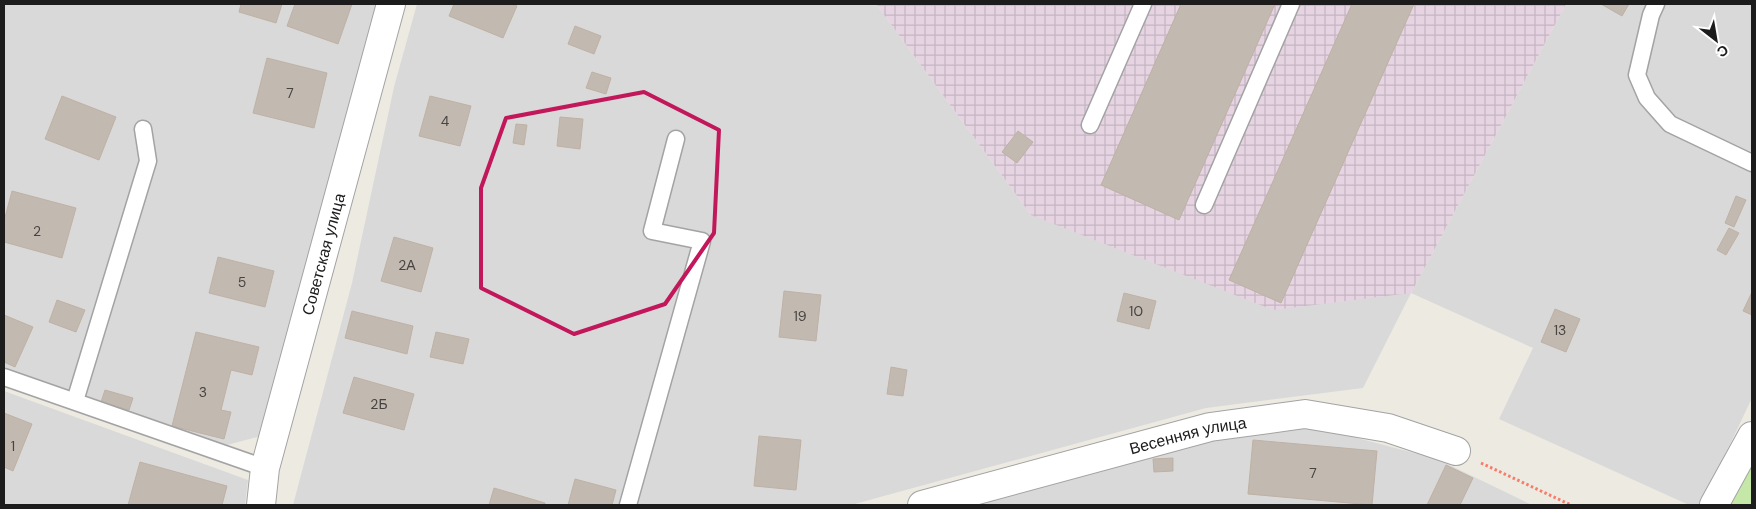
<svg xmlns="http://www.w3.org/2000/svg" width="1756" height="509" font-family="'DM Sans',sans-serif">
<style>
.residential{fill:#dad9d9}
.industrial{fill:url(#industrial-grid)}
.garden{fill:#c5e7a8}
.building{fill:#c2b9b1;stroke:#bfb1a4}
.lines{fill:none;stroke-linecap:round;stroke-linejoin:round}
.service-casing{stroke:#a3a3a3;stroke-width:19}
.minor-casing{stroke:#a3a3a3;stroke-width:30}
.path{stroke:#f77c69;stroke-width:3;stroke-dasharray:2.5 2.5;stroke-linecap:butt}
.service{stroke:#fff;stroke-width:16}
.minor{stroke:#fff;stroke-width:28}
.marked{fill:none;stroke:#c2185b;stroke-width:4;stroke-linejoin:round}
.labels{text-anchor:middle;stroke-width:4;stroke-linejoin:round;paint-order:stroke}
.number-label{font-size:14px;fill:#464341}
.street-label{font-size:16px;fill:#1c1c1c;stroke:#fff}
</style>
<defs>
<pattern id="industrial-grid" width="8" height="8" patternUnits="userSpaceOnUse" patternTransform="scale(1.25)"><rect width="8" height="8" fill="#e6d4e2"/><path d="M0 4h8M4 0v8" fill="none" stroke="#c5b5c1"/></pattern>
</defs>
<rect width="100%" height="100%" fill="#edeae2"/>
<path class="residential" d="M4,4H377L265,435L227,445L139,417L4,370Z
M417,4H876L1031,215L1411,293L1566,4H1752V398L1701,505H1689L1499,419L1533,348L1411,293L1363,388L1206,408L851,505H293L352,283L394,87Z
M4,391L248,480L245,505H4Z
M1304,424L1437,459L1532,505H962L1221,431Z"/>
<path class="industrial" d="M876,4H1566L1411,293L1273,310L1031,215Z"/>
<path class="garden" d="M1752,418V505H1709Z"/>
<path class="building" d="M241,4H282L276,23L239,12Z
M295,4H352L338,44L287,26Z
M454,4H510L517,6L503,38L449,16Z
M1181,4H1275L1179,220L1101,185Z
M1352,4H1414L1281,303L1229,280Z
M1601,4H1629L1622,16Z
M575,26L601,36L594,54L568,44Z
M267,58L327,73L314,128L253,113Z
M592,72L611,78L606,94L586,88Z
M62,96L116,117L99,160L45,139Z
M430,96L471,106L460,146L419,136Z
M560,117L583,119L580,149L557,146Z
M516,124L527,125L524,145L513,143Z
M1018,131L1033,142L1017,163L1002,152Z
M12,191L76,208L62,258L4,242V221Z
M1736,196L1746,200L1734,227L1725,223Z
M1729,228L1739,233L1726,255L1717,250Z
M394,237L433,248L421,292L381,281Z
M218,257L274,271L265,307L209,293Z
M784,291L821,295L816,341L779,337Z
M1752,292V315L1743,311Z
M1124,293L1156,301L1149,329L1117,321Z
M57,300L85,310L76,332L49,322Z
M1555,309L1580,319L1566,352L1541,342Z
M352,311L413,326L407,354L345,338Z
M4,315L33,327L15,367L4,362Z
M196,332L259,347L252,375L231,370L221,410L231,412L224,439L172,426Z
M436,332L469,339L463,364L430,357Z
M891,367L907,370L903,396L887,394Z
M354,377L414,394L404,430L343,413Z
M105,390L133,398L129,410L101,402Z
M4,413L32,424L13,471L4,467Z
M759,436L801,440L796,490L754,486Z
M1253,440L1377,451L1372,505L1248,494Z
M1173,458V471L1154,472L1153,459Z
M140,462L227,486L222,505H128Z
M1446,465L1473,478L1460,505H1427Z
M575,479L616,490L612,505H568Z
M494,488L545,503V505H489Z"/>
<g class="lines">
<defs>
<path id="service" d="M1656,4L1651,15L1637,75L1647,98L1670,124L1752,163
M1090,125L1143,4
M1204,205L1291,4
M4,377L265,468
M75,401L148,161L143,129
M628,505L702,241L652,231L676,139"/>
<g id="minor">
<path id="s1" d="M261,505L265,468L391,4"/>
<path id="s2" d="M922,505L1210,427L1305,414L1388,428L1456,451"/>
<path d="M1714,505L1752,436"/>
</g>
</defs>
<use href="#service" class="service-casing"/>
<use href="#minor" class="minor-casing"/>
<path class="path" d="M1481,463L1571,505"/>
<use href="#service" class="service"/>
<use href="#minor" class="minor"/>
</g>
<path class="marked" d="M644,92L719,130L714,233L665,304L574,334L481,288V188L506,118Z"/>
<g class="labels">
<g class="number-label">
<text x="290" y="98">7</text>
<text x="445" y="126">4</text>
<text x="37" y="236">2</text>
<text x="407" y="270">2А</text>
<text x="242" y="287">5</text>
<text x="1136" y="316">10</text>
<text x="800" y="321">19</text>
<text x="1560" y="335">13</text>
<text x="203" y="397">3</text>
<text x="379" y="409">2Б</text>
<text x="13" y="451">1</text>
<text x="1313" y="478">7</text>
</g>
<g class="street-label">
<text dy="6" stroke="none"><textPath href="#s1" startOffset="259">Советская улица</textPath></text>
<text dy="6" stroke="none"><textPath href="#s2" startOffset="275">Весенняя улица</textPath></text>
</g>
</g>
<rect width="1756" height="509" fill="none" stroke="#1c1c1c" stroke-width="10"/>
<g transform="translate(1716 40) rotate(149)" stroke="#ffffff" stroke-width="4" paint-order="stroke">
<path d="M0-4L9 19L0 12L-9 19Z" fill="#1c1c1c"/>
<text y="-8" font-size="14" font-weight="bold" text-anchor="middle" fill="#1c1c1c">С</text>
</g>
</svg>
